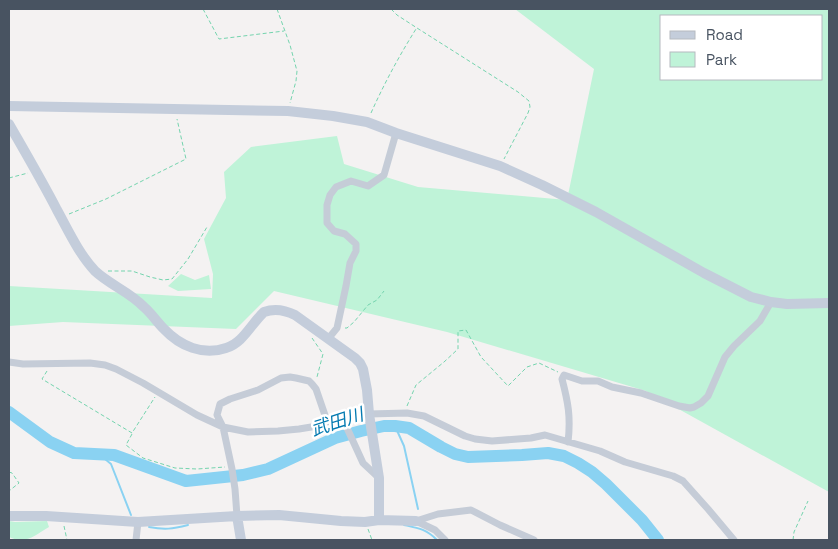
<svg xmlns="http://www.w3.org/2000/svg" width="838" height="549" font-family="'Space Grotesk','Noto Sans JP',sans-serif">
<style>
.green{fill:#bff3d8;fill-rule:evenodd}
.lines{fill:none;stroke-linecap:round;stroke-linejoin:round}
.stream{stroke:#8ad2f2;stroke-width:2}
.river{stroke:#8ad2f2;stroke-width:12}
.path{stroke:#74d4ae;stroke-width:1;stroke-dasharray:4 2.5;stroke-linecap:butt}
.street{stroke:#c5ccd7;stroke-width:7}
.secondary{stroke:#c4cddb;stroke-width:10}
.labels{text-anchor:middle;stroke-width:5;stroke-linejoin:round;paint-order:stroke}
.water-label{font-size:18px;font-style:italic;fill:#047ab1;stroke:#fff}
</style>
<rect width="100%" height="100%" fill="#f4f2f2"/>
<path class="green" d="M515,9H829V492L646,391L447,332L274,291L236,329L63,322L9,326V286L212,298L213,274L204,239L226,198L224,172L251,147L337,136L344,164L418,187L567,200L594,69ZM662,16H822V79H662Z
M181,274L195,280L209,275L211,289L178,291L168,286Z
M9,521L15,522L47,521L49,527C35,535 26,545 9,537Z"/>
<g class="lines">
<path class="stream" d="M395,426L404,446L418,509
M99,454L111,464L131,515
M404,525C418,528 426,529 437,540
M149,527C165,530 172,529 188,525"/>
<path class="river" d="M9,412L50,442L74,453L114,455L186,481L243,475L268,469L335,438L361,431L384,426H395L409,428L441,447L455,454L468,457L522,455L548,453L564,456L578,463L592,472L606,484L642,520L658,540"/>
<path class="path" d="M203,9L219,39L284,31
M277,9L290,45L297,71L296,81L290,103
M391,9L397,15L417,28L518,92L529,101L530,107L528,113L504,159
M371,113C384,84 399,56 416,29
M9,178L28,173
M69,214L106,199L186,159L177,119
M108,271H132L150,277L163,280L172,279L188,259L207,227
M345,328H347L354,322L368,305L377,300L384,291
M312,338L323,354L317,377
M47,371L42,379L132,433L155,397
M407,406L416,385L444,362L458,349V331L466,330L481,357L508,386L527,367L539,363L558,372
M132,434L126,445L143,458L175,468L197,469L225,467
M9,472L12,473L19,483L9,491
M64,526L67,540
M368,529L372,540
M793,540L794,532L808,501"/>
<path class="street" d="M328,339L337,328L346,286L350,263L356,251V244L345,234L334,231L327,223V205L330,195L336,187L351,181L368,186L384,175L396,133
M9,362L23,364L90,363L105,365L116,369L143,383L197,415L223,427L248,432L278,431L299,429L348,421L369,414L407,413L424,416L465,436L475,439L492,441L531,438L545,435L600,451L625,462L673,476L683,481L708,509L734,540
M348,421L347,428L363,463L379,478
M568,442C571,417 568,402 562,379L564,375L582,381H598L612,387L641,393L679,406L690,408L694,407L701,403L708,396L725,357L734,346L760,321L771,302
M237,516L235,489L232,469L223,427L217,415L220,404L230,399L258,390L281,378L290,377L296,378L309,381L312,384L316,389L328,424
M416,521L438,514L471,510L500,525L534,540
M416,521L435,530L445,540
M136,540L138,522"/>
<path class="secondary" d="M9,106L288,111L333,116L367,122L396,133L500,166L542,185L596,212L704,273L751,297L771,302L787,304L829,303
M9,124C25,152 42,181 57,210C68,230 79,254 95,271C110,285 130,292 144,307C152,314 157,322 164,329C180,346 203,356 226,348C243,343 251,324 264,312C275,308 285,310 295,315L355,358L360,363L363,369L367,390L369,414L379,478V520
M9,516H46L138,522L237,516L279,515L341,521L365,522L379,520L416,521
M237,516L241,540"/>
</g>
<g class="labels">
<g class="water-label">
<text transform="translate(337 422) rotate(-18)" y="6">武田川</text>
</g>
</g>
<rect width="838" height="549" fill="none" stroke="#485361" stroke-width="20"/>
<rect x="660" y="15" width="162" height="65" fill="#ffffff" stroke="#b6bac0"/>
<rect x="670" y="31" width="25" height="8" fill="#c4cddb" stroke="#b6bac0"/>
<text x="706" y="40" font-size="15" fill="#485361">Road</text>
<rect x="670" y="52" width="25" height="15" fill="#bff3d8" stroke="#b6bac0"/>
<text x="706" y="65" font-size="15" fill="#485361">Park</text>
</svg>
